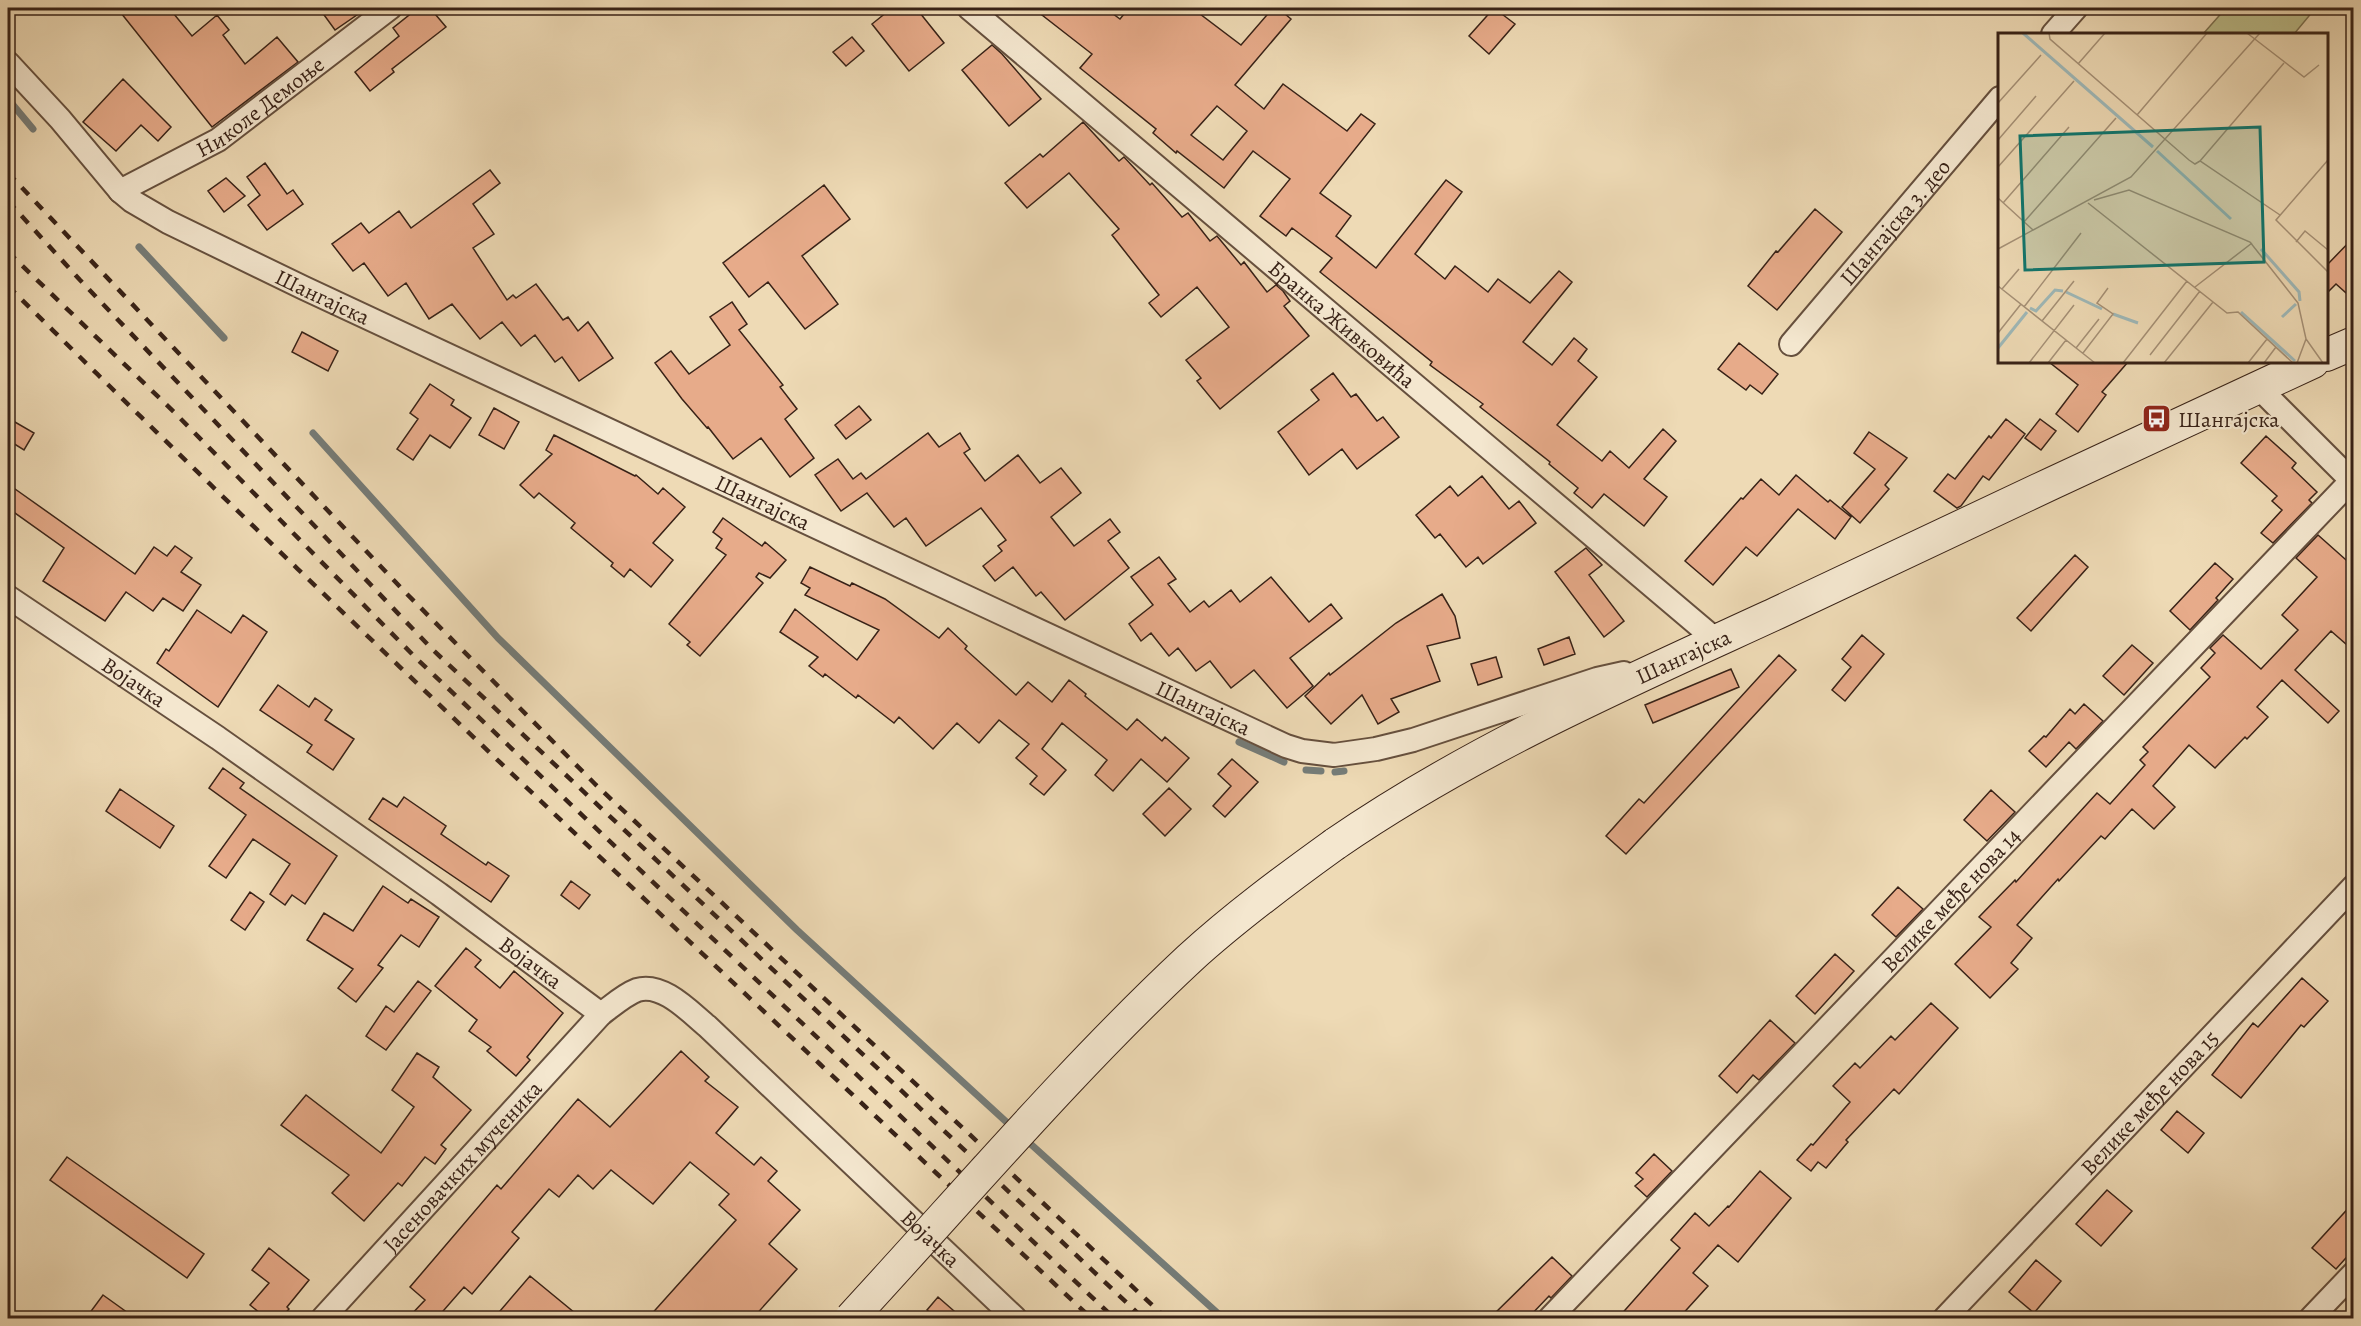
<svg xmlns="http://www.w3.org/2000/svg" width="2361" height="1326" font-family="Alegreya,serif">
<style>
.green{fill:#bcbe8b;stroke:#7a7051;stroke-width:1.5}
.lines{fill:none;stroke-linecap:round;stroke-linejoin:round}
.stream{stroke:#757c78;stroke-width:7}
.building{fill:#e7ab8a;stroke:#382217;stroke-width:1.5;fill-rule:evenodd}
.street-casing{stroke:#66503e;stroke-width:26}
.secondary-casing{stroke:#382217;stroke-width:34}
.street{stroke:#f4e7cf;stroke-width:22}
.secondary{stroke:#f4e7cf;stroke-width:32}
.rail{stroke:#382217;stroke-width:4.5;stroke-dasharray:10 10;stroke-linecap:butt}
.secondary-bridge-casing{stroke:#382217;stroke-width:34;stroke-linecap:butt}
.secondary-bridge{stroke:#f4e7cf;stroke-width:32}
.labels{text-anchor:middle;stroke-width:4.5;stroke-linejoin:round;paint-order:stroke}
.street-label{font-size:22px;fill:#382217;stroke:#f4e7cf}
.poi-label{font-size:22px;fill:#382217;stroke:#f4e7cf;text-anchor:start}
.inset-river{fill:none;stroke:#9eb8b8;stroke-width:3}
.inset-road{fill:none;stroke:#a59076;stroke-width:1.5}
.view{fill:#0f766e;fill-opacity:0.15;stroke:#0f766e;stroke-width:3}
.inset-edge{fill:none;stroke:#382217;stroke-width:3}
</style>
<rect width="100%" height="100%" fill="#eedab5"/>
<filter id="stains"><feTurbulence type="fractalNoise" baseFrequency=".00333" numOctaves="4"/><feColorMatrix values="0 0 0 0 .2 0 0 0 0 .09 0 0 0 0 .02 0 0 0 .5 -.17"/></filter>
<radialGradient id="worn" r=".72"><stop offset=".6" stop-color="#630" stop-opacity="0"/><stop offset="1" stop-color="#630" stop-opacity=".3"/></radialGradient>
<path class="green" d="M2226,8H2311L2314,10L2294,34H2203Z"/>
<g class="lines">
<path class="stream" d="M8,99L33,129
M139,247L224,338
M313,433L498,638L797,930L1013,1128
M1239,742L1284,762
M1306,770L1321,771
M1335,772L1344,771
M1024,1138L1223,1318"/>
</g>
<path class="building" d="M117,8H169L192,36L217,15L229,30L223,35L245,64L277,37L298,62L212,127Z
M319,8H367L335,30Z
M418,8H430L446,27L392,69L394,72L370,91L355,72L399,36L393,28Z
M892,8H916L944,43L909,71L872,24Z
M1033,8H1105L1120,19L1129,8H1192L1241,45L1273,8H1278L1291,19L1235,85L1264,109L1283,84L1347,131L1361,114L1375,124L1320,193L1351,216L1336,236L1376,268L1446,180L1462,192L1415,254L1445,279L1455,266L1488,292L1498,279L1530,303L1559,271L1572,282L1523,342L1552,365L1574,338L1587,349L1578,361L1597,377L1557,425L1602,461L1610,451L1629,468L1663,429L1676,441L1644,479L1667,497L1644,526L1604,494L1592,508L1574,493L1578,488L1549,464L1550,462L1480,407L1483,404L1430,365L1432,362L1320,272L1332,258L1292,228L1286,236L1260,216L1290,179L1253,151L1224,188L1177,151L1176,153L1153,133L1156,129L1080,68L1092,54ZM1217,106L1247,131L1223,160L1191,135Z
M1494,8L1515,24L1489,54L1469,36Z
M852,37L864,51L846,66L833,52Z
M992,45L1002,54L1041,99L1009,126L962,70Z
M123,79L171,127L158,141L141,125L116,151L83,122Z
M1083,122L1119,161L1124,157L1150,185L1152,183L1182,217L1188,213L1210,241L1217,236L1241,265L1244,262L1267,292L1276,285L1283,291L1290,301L1284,306L1309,336L1220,409L1197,381L1201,378L1186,360L1229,327L1197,287L1161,317L1149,303L1159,295L1112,235L1119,229L1069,173L1027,208L1005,183L1040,154L1043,157Z
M265,163L287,194L293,190L303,204L267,230L248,205L260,195L247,177Z
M490,170L500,183L473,204L494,234L473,248L507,300L513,295L516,298L536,284L563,320L568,317L578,331L588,322L613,358L579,381L562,357L555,362L535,335L521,346L502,322L480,339L452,304L429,319L406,283L388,296L364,263L353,271L332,244L361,223L369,233L399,211L411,228Z
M226,178L245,196L224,212L208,191Z
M824,185L850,219L802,256L838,304L805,329L768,282L749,297L723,263Z
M1815,209L1842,232L1777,310L1748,286L1776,251L1778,252Z
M2354,237V300L2336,284L2326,294V266Z
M732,302L747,324L739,330L783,385L780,387L797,409L785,419L814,458L790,477L761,438L733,459L708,427L707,428L682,399L655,363L671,351L689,374L730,345L710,317Z
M302,332L338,351L328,371L292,352Z
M1739,343L1778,374L1762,394L1750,385L1746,390L1718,369Z
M2049,362H2128L2102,392L2106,395L2078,432L2056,414L2078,385Z
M1333,373L1351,397L1356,394L1377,421L1383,417L1399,437L1357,469L1342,449L1309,475L1278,432L1319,400L1311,390Z
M430,384L454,400L451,405L471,418L450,448L430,435L413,460L397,449L418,419L410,413Z
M859,406L871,420L846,439L835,425Z
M494,408L519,422L504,449L479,435Z
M8,418L34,433L24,450L8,440Z
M2006,419L2025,434L1989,480L1983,476L1961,506L1957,508L1934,491L1948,474L1955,479L1989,436L1991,438Z
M2040,419L2056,431L2041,450L2025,438Z
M1869,432L1907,458L1885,485L1889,489L1860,523L1842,507L1875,469L1854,453Z
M928,433L939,447L960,433L970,449L964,453L985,481L1018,455L1040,483L1061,468L1081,493L1051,517L1074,546L1110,519L1120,532L1108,541L1129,568L1065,620L1041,592L1036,596L1013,567L995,581L983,566L1002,551L998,546L1006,540L981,508L926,546L906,518L894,527L867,493L841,511L815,475L838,459L853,479L861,473L866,479Z
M554,435L635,476L636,475L658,494L663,488L685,507L653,543L673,560L651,587L630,569L624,577L611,566L613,563L571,528L575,523L539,493L534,498L520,485L552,454L546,450Z
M2266,436L2296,463L2292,468L2317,492L2309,500L2312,503L2273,543L2261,533L2282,510L2272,501L2277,496L2241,463Z
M1796,475L1828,502L1830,500L1851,517L1835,539L1798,509L1757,556L1746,547L1713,585L1685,561L1741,498L1743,499L1761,479L1779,495Z
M1482,476L1509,509L1519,501L1536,523L1483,564L1478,557L1466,567L1440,534L1435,538L1416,515L1450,486L1458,496Z
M8,484L135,574L154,547L167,556L175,546L192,558L181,572L201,585L183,611L163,598L153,611L126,592L105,621L43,581L64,548L8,508Z
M723,518L762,546L765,542L786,560L770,578L759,573L756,577L763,583L700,656L687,645L690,642L669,624L726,555L716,548L722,539L713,532Z
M2318,535L2354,567V651L2331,631L2295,670L2339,711L2328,723L2282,680L2257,707L2268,717L2247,739L2245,737L2215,768L2189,745L2153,786L2175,807L2154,829L2132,809L2105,839L2101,836L2059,881L2058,879L2017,925L2032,938L2011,963L2018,969L1990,998L1955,964L1991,927L1979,917L2015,880L2016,882L2097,793L2110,804L2145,765L2140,760L2148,752L2143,747L2210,677L2201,668L2215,653L2210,648L2223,635L2261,669L2298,630L2282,615L2317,577L2296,558Z
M1586,548L1602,565L1589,575L1624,621L1604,637L1555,572Z
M2075,555L2088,567L2031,631L2017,618Z
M1159,557L1176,579L1168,584L1190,612L1204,601L1209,607L1231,590L1240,602L1271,577L1309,622L1331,604L1342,618L1290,658L1313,686L1287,708L1254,670L1231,688L1210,661L1196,671L1178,648L1169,656L1151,633L1141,641L1129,624L1153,605L1131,577Z
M2215,563L2233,579L2216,598L2218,600L2190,630L2170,611Z
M810,567L850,586L852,583L885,599L939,638L948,628L967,646L965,649L1016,695L1028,682L1052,702L1069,680L1086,694L1085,696L1127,730L1137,719L1162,741L1165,737L1189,758L1167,782L1141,759L1113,791L1095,775L1107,760L1062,723L1042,749L1066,770L1044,795L1030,784L1037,776L1016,758L1029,744L999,720L979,743L957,723L933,749L899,717L894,723L858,695L856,698L825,674L823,677L809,666L818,657L780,632L795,609L857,660L879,630L805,595L810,588L801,583Z
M1442,594L1455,616L1460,638L1427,646L1440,681L1391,699L1399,712L1378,724L1362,695L1331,724L1305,696L1329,673L1330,675L1396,623Z
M197,610L231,633L243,615L267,632L218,707L157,663L166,649L169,651Z
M1862,635L1884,654L1845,701L1832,690L1851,667L1842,659Z
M1569,637L1575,654L1544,665L1538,649Z
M2132,645L2153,663L2124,695L2103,676Z
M1779,655L1796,670L1626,854L1606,836L1639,799L1644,803Z
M1496,657L1502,677L1478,685L1471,664Z
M1731,669L1739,687L1653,723L1645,705Z
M278,685L309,707L315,698L332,710L325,720L354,739L333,770L307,752L312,745L260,710Z
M2084,704L2103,721L2076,749L2069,742L2046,767L2029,751L2044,736L2046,737L2070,709L2075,714Z
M1232,759L1258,782L1225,817L1213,806L1231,786L1218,774Z
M223,768L244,783L240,788L337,856L305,904L292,895L285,905L270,894L290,864L253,839L226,878L209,866L246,815L209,788Z
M1169,788L1191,809L1165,836L1143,814Z
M120,789L174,826L160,848L106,811Z
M1991,790L2015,812L1987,841L1964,820Z
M404,797L446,826L441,834L486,865L488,862L509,876L491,902L369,819L383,798L397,807Z
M571,881L590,895L579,909L561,895Z
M383,886L408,903L411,899L439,917L419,947L401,935L378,965L383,968L356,1002L338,988L353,969L307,940L324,913L353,931Z
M1898,887L1923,909L1896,937L1872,915Z
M250,892L264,902L245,930L231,920Z
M466,948L481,960L475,967L500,988L514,971L563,1013L527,1057L530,1060L516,1076L487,1051L491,1047L469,1031L477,1020L435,986Z
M1835,954L1854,971L1815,1014L1796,996Z
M2302,978L2328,1001L2304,1027L2301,1025L2241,1098L2212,1075L2253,1023L2258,1027Z
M418,981L431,991L386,1050L366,1036L386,1006L394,1012Z
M1931,1003L1958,1028L1899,1094L1894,1089L1846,1140L1848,1142L1826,1168L1818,1162L1811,1171L1797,1160L1811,1144L1813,1145L1850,1102L1833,1086L1855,1063L1860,1068L1891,1036L1895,1040Z
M1770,1020L1795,1043L1759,1080L1753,1075L1737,1093L1719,1076Z
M681,1051L709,1077L705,1081L738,1107L716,1133L754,1165L761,1157L777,1171L768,1181L800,1210L769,1244L797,1269L753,1318H648L736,1220L719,1205L729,1194L690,1162L653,1204L611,1170L593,1189L578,1175L559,1197L549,1189L512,1232L519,1238L472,1294L464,1287L437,1318H408L425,1300L410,1287L497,1185L501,1189L578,1099L610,1127Z
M417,1053L439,1067L433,1077L471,1110L441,1145L446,1149L435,1164L425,1157L402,1186L398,1183L364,1221L332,1193L349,1175L281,1125L306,1095L381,1153L414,1107L392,1090Z
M2177,1111L2204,1133L2188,1153L2161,1130Z
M1654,1154L1672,1171L1647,1197L1635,1186L1643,1179L1636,1173Z
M67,1157L204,1254L187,1278L50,1180Z
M1760,1171L1791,1198L1738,1262L1718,1245L1693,1273L1708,1286L1679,1318H1618L1680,1248L1671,1240L1695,1213L1709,1226L1728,1206L1729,1207Z
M2107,1190L2132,1211L2101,1246L2076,1224Z
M2354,1202V1249L2336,1269L2312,1248Z
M269,1248L309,1280L287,1307L289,1309L281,1318H266L250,1305L269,1283L252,1270Z
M1552,1257L1572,1276L1551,1298L1549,1296L1528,1318H1490Z
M2036,1260L2061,1281L2034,1313L2009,1292Z
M530,1276L581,1318H494Z
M103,1295L135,1318H86Z
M938,1297L962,1318H937L927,1310Z"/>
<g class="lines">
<defs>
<g id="street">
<path id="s1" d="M969,8L1716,640"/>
<path d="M2053,34L2076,8"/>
<path id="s2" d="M8,63L60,119L120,191L132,201L168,222L304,288L1286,746L1302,751L1334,755L1376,749L1413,740L1597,679L1624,673"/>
<path id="s3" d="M120,191L218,140L390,8"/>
<path id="s4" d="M1791,344L2000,98"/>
<path d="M2258,387L2354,483"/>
<path id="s5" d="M8,597L218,738L439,894L601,1014"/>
<path id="s6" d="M323,1318L601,1014C612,1006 624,995 637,990C662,982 689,1011 707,1026L1015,1318"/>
<path id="s7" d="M1550,1318L2351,481"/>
<path id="s8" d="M1945,1318L2354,886"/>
<path d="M2311,1318L2354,1273"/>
</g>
<g id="secondary">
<path d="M2326,355L2354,343"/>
<path id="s9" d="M1335,844C1473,749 1625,683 1777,613C1955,529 2134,444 2313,362"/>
</g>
</defs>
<use href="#street" class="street-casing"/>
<use href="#secondary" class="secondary-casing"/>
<use href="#street" class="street"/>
<use href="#secondary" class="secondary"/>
<path class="rail" d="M8,173L404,591L596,785L1166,1318
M8,201L80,280L432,649L1143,1318
M8,252L174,412L417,659L1114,1318
M8,286C362,637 727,977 1091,1318"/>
<defs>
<path id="secondary-bridge" d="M851,1318C962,1198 1069,1071 1189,959C1235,917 1285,880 1335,844"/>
</defs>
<use href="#secondary-bridge" class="secondary-bridge-casing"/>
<use href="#secondary-bridge" class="secondary-bridge"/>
</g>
<defs>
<symbol id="bus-square" viewBox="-11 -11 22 22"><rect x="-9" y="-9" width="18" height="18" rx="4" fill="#8f2418" stroke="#f4e7cf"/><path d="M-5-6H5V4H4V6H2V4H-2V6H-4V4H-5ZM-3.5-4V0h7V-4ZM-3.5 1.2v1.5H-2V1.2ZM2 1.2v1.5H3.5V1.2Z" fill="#fff"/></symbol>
</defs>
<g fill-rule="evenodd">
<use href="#bus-square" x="2140" y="402" width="33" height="33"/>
</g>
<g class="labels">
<g class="street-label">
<text dy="8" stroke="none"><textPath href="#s3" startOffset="164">Николе Демоње</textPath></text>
<text dy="8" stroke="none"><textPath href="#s4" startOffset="160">Шангајска 3. део</textPath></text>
<text dy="8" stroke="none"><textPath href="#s2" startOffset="399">Шангајска</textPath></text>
<text dy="8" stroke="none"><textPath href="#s1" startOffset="489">Бранка Живковића</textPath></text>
<text dy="8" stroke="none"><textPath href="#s2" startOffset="885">Шангајска</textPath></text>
<text dy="8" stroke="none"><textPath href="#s9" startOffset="396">Шангајска</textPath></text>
<text dy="8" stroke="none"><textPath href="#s5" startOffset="152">Војачка</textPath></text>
<text dy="8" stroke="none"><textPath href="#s2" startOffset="1371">Шангајска</textPath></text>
<text dy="8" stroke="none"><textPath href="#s7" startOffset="579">Велике међе нова 14</textPath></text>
<text dy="8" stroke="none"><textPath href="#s5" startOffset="638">Војачка</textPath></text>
<text dy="8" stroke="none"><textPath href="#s8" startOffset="297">Велике међе нова 15</textPath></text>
<text dy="8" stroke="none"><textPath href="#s6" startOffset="206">Јасеновачких мученика</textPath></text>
<text dy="8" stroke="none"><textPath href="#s6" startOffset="846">Војачка</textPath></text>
</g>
<g class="poi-label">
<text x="2178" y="427">Шангајска</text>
</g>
</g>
<g transform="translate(1998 33)">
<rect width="330" height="330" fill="#eedab5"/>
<path class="inset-river" d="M25,0L155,114M159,118L233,186M263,216L301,259L302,268M68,259L104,276M32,275L38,278L57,257L65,258M243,279L297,328M115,281L140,290M284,284L298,271M0,315L29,279"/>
<path class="inset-road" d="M51,0L52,6L191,127L197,131L202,128L282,182M249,0L306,44L321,32M80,31L107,0M0,70L43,22M139,82L209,0M0,107L38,63M330,127L278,187L330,239M202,128L286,30M0,134L76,48M0,165L35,197M96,167L131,157L252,209L300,270L308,306L325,330M5,170L71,94M90,170L229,280L240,279L295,330M26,189L118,85M298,209L307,198L330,217M0,216L133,144L262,0M0,253L97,330M197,254L254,210M4,256L21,236M26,274L83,200M44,288L76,248M0,300L23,271M78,315L101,286M85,320L115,281L99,270L110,255M152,322L202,258M31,330L76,272M50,330L68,307M125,330L189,248M166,330L215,269M250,330L269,306M266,330L278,314M299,330L308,306"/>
<path class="view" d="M262,94L266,229L27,237L22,103Z"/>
<rect width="330" height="330" class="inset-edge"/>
</g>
<rect width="2361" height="1326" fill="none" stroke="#eedab5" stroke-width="30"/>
<rect x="9" y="9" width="2343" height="1308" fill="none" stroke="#382217" stroke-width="3"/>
<rect x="15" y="15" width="2331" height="1296" fill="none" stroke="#382217" stroke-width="1.5"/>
<rect width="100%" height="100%" filter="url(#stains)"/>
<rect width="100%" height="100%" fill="url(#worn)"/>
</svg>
